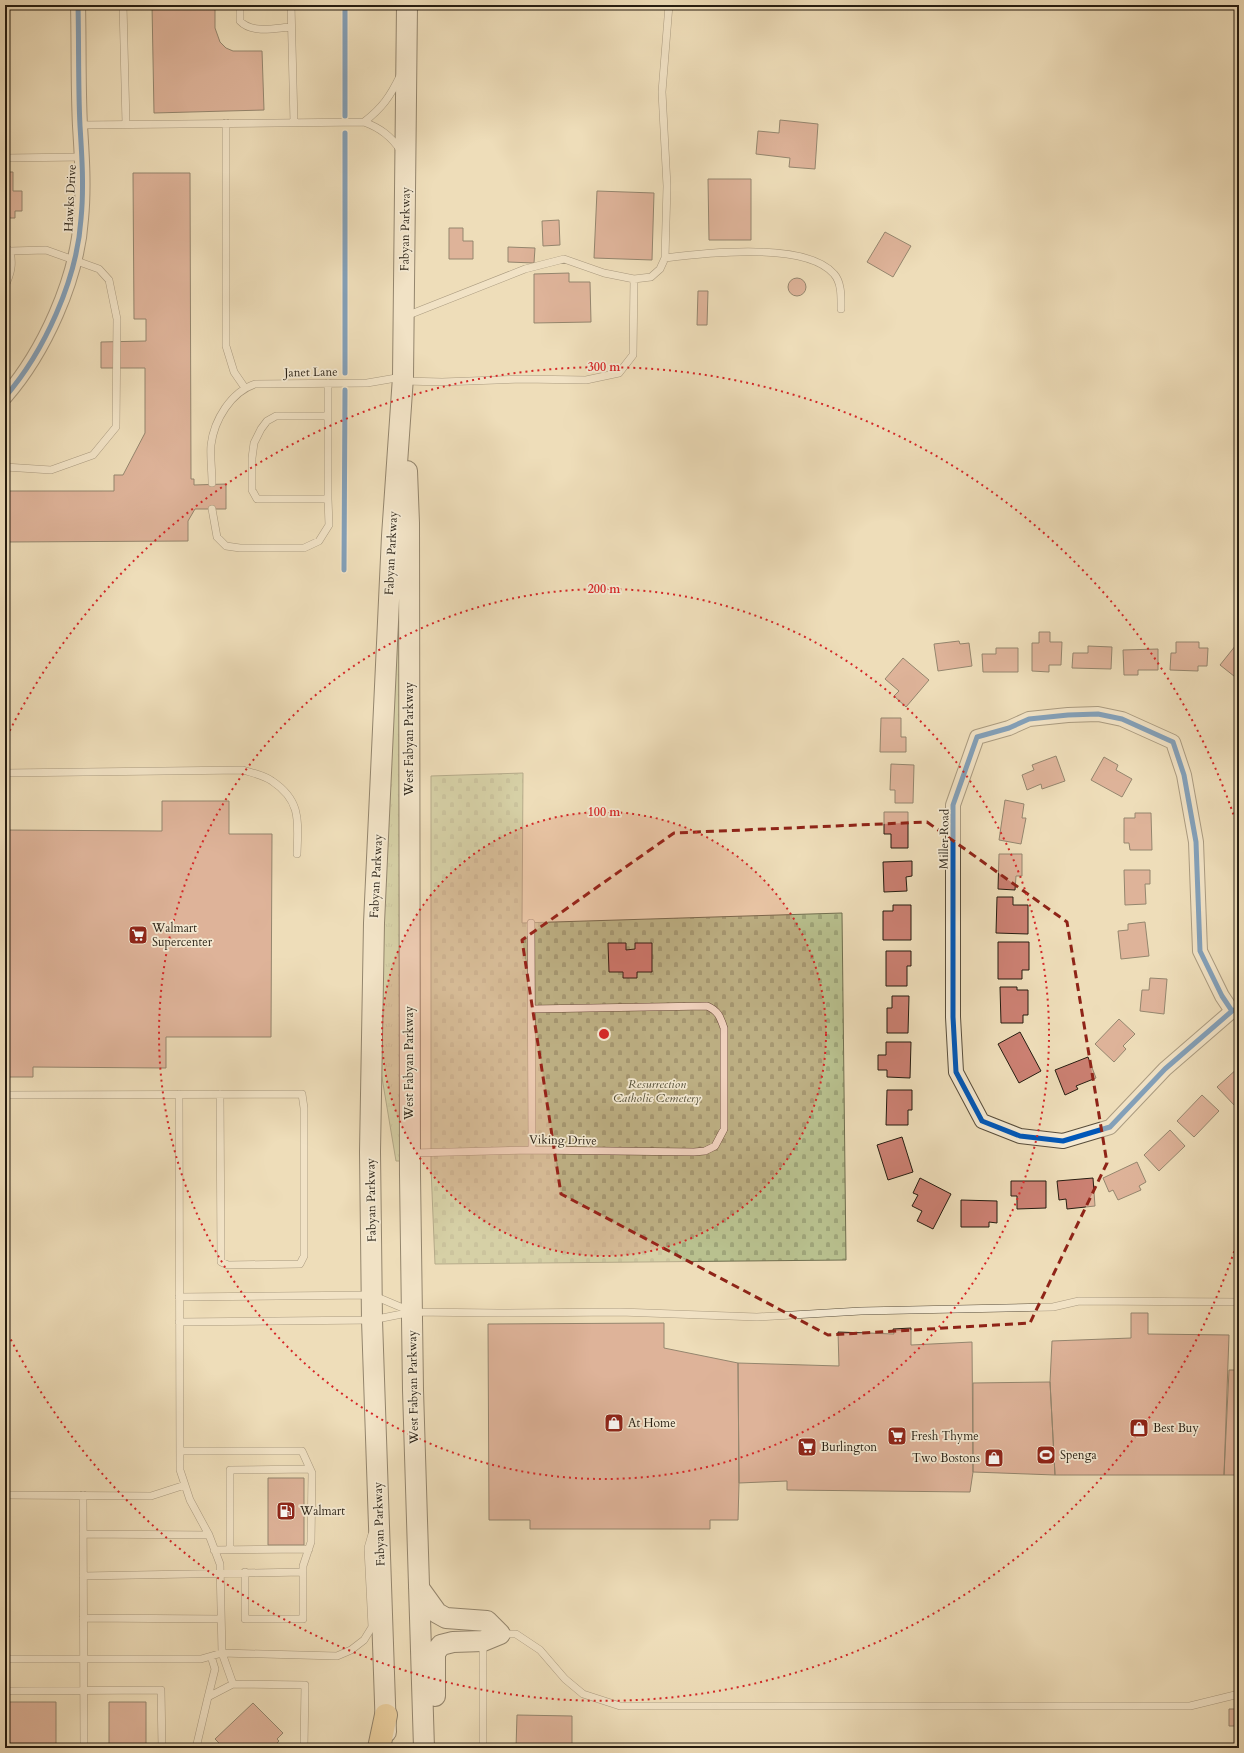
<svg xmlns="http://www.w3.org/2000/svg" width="1244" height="1753" font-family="Cardo,serif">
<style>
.grass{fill:url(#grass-tufts);stroke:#706f50}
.cemetery{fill:url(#cemetery-stones);stroke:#706f50}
.building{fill:#cb8072;stroke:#261d11}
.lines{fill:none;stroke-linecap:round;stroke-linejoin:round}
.lane-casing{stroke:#584d3b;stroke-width:8}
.street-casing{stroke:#584d3b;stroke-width:16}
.secondary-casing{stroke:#261d11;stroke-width:22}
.primary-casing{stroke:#261d11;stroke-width:24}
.lane{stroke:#f4e9d2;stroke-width:7}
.street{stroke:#f4e9d2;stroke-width:14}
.secondary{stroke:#f4e9d2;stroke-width:20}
.primary{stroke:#e7be7c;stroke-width:22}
.cycleway-casing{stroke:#f4e9d2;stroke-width:8}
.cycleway{stroke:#0057b8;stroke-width:5}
.marked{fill:none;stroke:#8f2418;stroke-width:3;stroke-dasharray:8 5;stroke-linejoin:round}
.ring{fill:none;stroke:#d62828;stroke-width:2;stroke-dasharray:2 4}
.labels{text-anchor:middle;stroke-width:3.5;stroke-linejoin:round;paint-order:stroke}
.street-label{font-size:12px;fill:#261d11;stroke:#f4e9d2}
.poi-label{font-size:12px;fill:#261d11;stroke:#f4e9d2;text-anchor:start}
.park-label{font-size:12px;font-style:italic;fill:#524e37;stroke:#f4e9d2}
.centre{fill:#d62828;stroke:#f4e9d2;stroke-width:2}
.ring-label{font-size:12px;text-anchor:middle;font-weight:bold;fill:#d62828;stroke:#f4e9d2;stroke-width:3.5;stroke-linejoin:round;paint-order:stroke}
</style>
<defs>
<pattern id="grass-tufts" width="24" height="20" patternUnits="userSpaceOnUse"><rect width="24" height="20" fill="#b9c18f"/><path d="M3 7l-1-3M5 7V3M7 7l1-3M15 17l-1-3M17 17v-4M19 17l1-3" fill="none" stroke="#9fa57a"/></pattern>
<pattern id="cemetery-stones" width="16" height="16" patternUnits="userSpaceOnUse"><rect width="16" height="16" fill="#b9c18f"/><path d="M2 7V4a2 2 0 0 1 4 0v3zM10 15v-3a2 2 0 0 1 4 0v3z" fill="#9fa57a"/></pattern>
</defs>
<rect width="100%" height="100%" fill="#eeddb9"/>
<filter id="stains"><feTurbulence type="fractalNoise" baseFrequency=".005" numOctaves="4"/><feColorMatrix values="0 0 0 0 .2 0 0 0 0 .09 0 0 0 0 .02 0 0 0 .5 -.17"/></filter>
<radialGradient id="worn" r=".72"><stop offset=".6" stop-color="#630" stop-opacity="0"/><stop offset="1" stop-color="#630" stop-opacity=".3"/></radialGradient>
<path class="grass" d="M400,536L402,1161H396L375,1036Z"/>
<path class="cemetery" d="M523,773L522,923L842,913L846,1260L435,1264L431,1168V776Z"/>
<path class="building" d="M152,5H215V28L220,42L226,48L233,51H262L264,110L154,113Z
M780,120L818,124L815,169L789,167L790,158L756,154L758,131L779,133Z
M5,168V172H13V191H22V211H15V218H5Z
M133,173H190L191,479H194V485L226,484V509H195L188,521V541L5,542V491H114V475H123L145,433V368H101V342L146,341V319H134Z
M708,179H751V240H709Z
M597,191L654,193L652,260L594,258Z
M559,220L560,245L543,246L542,221Z
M449,228H463V241H473V259H449Z
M885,232L911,246L893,277L867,262Z
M508,247L535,248L534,263L508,262Z
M569,273V282H590L591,322L534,323V274Z
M788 287a9 9 0 1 1 18 0a9 9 0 1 1-18 0Z
M698,291H708L707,325H697Z
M1039,632H1050V642H1062L1061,665H1049V672L1032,671V643H1039Z
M959,641L960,644L969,643L972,666L938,671L934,644Z
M1176,642H1199V648H1208L1207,666H1198V671L1170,670L1171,653H1176Z
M1236,645L1239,647V680L1220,665Z
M1088,646L1112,647L1111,669L1072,668L1073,653H1088Z
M996,648H1018V672H983L982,654H996Z
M1158,649V670H1138V675H1124L1123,650Z
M903,658L929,680L906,707L894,696L899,691L885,679Z
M881,718H901V737H906V752H880Z
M1056,756L1065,781L1042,789L1041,784L1027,790L1022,775L1034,770L1032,765Z
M1104,757L1118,765L1116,770L1132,779L1122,797L1091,780Z
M891,764L914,765L913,803H895V790H890Z
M1005,800L1024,804L1022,818H1026L1021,844L999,840Z
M162,801H229V834H272L271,1037H166V1068L33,1067V1077H5V830L162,831Z
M884,812H908V848H891V834H884Z
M1135,813H1151L1152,850H1130L1129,843H1124V818H1135Z
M999,854H1022V876H1016L1015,890L998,889Z
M912,861V876L906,877L907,891L884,892L883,862Z
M1124,870H1150V884H1145L1146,904L1125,905Z
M997,897H1013V905H1028V934L996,933Z
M893,905H911V940H883V911H893Z
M1145,922L1149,956L1121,959L1118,931L1128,930V924Z
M998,942H1029V970H1022V979H998Z
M608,943H626V950L635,949V943H652V972H637V978H623V972H609Z
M886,951H911V966H907V986H886Z
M1150,978L1167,979L1164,1014L1140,1011L1142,990H1149Z
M1000,987H1017V990H1028V1015H1023V1023H1001Z
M892,996H909L908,1033H887V1008H892Z
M1119,1019L1135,1034L1123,1046L1126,1049L1114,1062L1095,1044Z
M1020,1032L1041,1071L1019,1083L998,1044Z
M886,1042H911L910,1078L887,1077V1070H878V1055H886Z
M1088,1057L1096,1078L1076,1086L1078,1089L1065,1095L1055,1070Z
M1239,1067V1103L1235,1106L1217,1087Z
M887,1090H912V1110H908V1125H886Z
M1202,1095L1219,1111L1194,1137L1177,1121Z
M1170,1130L1185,1146L1159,1171L1144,1155Z
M902,1137L913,1172L888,1180L877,1145Z
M1137,1162L1146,1182L1139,1186L1141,1190L1118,1200L1113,1190L1109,1192L1103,1178Z
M920,1178L951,1194L933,1229L917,1221L922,1211L912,1206L918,1195L913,1193Z
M1093,1178L1095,1206L1067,1209L1066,1199L1059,1200L1057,1181Z
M1011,1181H1046V1208L1017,1209V1196H1011Z
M961,1200L997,1201V1223L989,1222V1227H961Z
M1131,1313H1148V1334L1229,1335L1224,1475H1055L1050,1382L1052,1341L1131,1338Z
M664,1323V1348L738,1363L739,1483L738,1520H710V1529H530V1520H489L488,1324Z
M911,1328V1345L972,1342L973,1472L970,1492L787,1490V1481L739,1483L738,1363L839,1366L838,1332L894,1334L893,1329Z
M1229,1370H1239V1475H1224Z
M1050,1382L1055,1475L973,1472V1383Z
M268,1478H304V1545H268Z
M5,1509H7L6,1590H5Z
M5,1600H9L8,1640H5Z
M5,1702H56V1748H5Z
M109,1702H146V1748H109Z
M253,1703L283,1733L277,1739L279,1741L272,1748H222L223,1747L215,1739Z
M1229,1709H1239V1748H1237V1726H1229Z
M517,1715L572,1716V1748H516Z"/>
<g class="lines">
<defs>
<path id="lane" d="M123,5L126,124
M240,5V21C252,34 275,28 291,27
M291,5L294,123
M364,122C382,108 390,97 400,76
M226,123V346L234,372L245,388
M80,125L364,122C380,128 391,136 401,151
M5,158L83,157
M5,248L10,251C13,265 11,273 5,286
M665,258C704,253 806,241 834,274C842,283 841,298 841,309
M406,316L525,269L564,259L604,273L634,279L651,277L660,269L665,258L667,186L662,92L669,5
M405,381L442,382L522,379L586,380L619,373L633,355L634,279
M328,383C328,422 328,460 328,499H257L252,490V458L254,443L261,429L267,421L276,416H328
M5,467L51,470L93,455L116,427L117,319L109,280L99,269L46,250L10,251
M212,483C212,470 210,457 211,445C214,420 231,392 255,384L367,383L402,377
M212,509L217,537L226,546L240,548H304L319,541L329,525L328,499
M5,773L243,770C252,773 264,775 272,781C302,801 298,822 297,854
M531,923L532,1150
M179,1094L180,1470L190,1500L209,1535L220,1564L222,1653L233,1684
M5,1095L302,1094L304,1108V1256L300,1264L228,1265L221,1262L220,1094
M412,1153L532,1150L694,1152L705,1151L715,1146L724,1129V1028C720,1016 718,1011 707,1006L532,1009
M179,1297L372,1295L410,1311
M179,1322L372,1320L412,1312L498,1313L620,1312L757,1317L861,1311L1053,1307L1079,1301L1239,1302
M180,1451H302L312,1473L311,1542L303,1566V1619H245V1572
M5,1495L151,1496L185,1485
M83,1495L84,1748
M83,1534L209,1535
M230,1549V1470L310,1469
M214,1550L309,1549
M83,1576L303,1572
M83,1618L221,1619
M502,1634H516L540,1650L565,1679L583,1694L620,1706H1190L1239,1694
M483,1642V1748
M5,1659H201L222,1653L337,1656L351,1650L364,1640L372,1627L368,1548L372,1534
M5,1691L161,1690L162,1748
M208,1697L215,1669L211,1656
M196,1748L208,1697L233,1684L305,1685L304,1748"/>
<path id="street" d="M5,397C44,352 77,280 81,219C84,188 82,157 80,126C78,86 79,45 78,5
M1232,1011L1222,996L1200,951L1196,842L1184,775L1173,742L1122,719L1098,714L1068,715L1029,719L1009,728L977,737L953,805V1017L956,1072L982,1121L1020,1136L1063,1141L1110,1127L1165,1069L1232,1011L1239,1008"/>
<path id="secondary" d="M407,471L409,523L410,1175L413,1390L424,1748
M419,1588L437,1613L446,1618L487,1621L500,1634L483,1641L453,1642L441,1645L435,1653V1696
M386,1732L372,1320L370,1152L374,923L392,536L403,377L407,5"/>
<path id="primary" d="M379,1748L386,1715"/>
</defs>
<use href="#lane" class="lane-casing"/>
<use href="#street" class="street-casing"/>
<use href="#secondary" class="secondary-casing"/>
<use href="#primary" class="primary-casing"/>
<use href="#lane" class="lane"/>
<use href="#street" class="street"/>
<use href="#secondary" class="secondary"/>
<use href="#primary" class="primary"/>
<defs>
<path id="cycleway" d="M345,116V5
M345,373V133
M5,397C44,352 77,280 81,219C84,188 82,157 80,126C78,86 79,45 78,5
M344,570L345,390
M1232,1011L1222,996L1200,951L1196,842L1184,775L1173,742L1122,719L1098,714L1068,715L1029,719L1009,728L977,737L953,805V1017L956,1072L982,1121L1020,1136L1063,1141L1110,1127L1165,1069L1232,1011L1239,1008"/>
</defs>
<use href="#cycleway" class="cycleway-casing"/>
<use href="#cycleway" class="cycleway"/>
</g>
<path d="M0 0H1244V1753H0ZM927,822L1067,922L1107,1163L1030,1323L828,1335L561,1194L522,940L674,833Z" fill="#eeddb9" fill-opacity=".55" fill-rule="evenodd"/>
<path class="marked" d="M927,822L1067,922L1107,1163L1030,1323L828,1335L561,1194L522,940L674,833Z"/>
<circle cx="604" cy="1034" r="222" fill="#d62828" fill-opacity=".12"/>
<g class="ring">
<circle cx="604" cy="1034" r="222"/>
<circle cx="604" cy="1034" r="445"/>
<path d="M1238 1240A667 667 0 0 1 7 1332M7 736A667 667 0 0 1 1238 828"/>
</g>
<defs>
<symbol id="supermarket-square" viewBox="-11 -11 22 22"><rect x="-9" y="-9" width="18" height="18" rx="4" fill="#8f2418" stroke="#f4e9d2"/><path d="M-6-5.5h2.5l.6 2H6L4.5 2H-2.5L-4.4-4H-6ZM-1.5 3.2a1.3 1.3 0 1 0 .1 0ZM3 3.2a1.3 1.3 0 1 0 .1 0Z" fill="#fff"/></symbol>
<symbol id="shop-square" viewBox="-11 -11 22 22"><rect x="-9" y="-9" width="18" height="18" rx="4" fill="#8f2418" stroke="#f4e9d2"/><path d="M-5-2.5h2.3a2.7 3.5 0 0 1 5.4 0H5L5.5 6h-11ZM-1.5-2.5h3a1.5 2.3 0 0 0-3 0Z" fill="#fff"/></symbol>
<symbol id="stadium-square" viewBox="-11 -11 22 22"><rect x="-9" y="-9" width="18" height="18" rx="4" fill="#8f2418" stroke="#f4e9d2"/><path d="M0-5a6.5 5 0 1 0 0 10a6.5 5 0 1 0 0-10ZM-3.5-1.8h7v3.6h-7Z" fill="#fff"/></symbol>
<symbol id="fuel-square" viewBox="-11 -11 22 22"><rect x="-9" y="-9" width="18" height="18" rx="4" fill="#8f2418" stroke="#f4e9d2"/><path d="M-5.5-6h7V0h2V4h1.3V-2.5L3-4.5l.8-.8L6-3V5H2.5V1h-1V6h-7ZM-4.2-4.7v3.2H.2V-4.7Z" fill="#fff"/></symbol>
</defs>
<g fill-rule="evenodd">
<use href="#supermarket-square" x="127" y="924" width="22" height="22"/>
<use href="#shop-square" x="603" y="1412" width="22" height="22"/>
<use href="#shop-square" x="1128" y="1417" width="22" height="22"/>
<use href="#supermarket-square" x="886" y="1425" width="22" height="22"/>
<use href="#supermarket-square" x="796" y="1436" width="22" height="22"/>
<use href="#stadium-square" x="1035" y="1444" width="22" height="22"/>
<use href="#shop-square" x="983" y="1447" width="22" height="22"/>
<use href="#fuel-square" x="275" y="1500" width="22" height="22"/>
</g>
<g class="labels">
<g class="street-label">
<text transform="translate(70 198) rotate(-87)" y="4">Hawks Drive</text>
<text transform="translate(405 229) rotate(-89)" y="4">Fabyan Parkway</text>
<text transform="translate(311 372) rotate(-1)" y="4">Janet Lane</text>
<text transform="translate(391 553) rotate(-87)" y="4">Fabyan Parkway</text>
<text transform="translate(409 739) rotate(-90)" y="4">West Fabyan Parkway</text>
<text transform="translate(944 839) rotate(-89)" y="4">Miller Road</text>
<text transform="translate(376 876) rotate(-87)" y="4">Fabyan Parkway</text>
<text transform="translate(409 1063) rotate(-90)" y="4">West Fabyan Parkway</text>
<text transform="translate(563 1140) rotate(1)" y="4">Viking Drive</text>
<text transform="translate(371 1200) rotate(-91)" y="4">Fabyan Parkway</text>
<text transform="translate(413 1387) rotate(-91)" y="4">West Fabyan Parkway</text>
<text transform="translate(379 1524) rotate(-92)" y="4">Fabyan Parkway</text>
</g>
<g class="poi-label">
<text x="152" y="932">Walmart<tspan x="152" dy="14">Supercenter</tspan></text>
<text x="628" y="1427">At Home</text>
<text x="1153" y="1432">Best Buy</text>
<text x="911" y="1440">Fresh Thyme</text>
<text x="821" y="1451">Burlington</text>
<text x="1060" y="1459">Spenga</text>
<text x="980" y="1462" text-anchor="end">Two Bostons</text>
<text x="300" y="1515">Walmart</text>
</g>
<g class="park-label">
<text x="657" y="1088">Resurrection<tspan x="657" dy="14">Catholic Cemetery</tspan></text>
</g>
</g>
<circle cx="604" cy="1034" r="6" class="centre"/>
<g class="ring-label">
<text x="604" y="371">300 m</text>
<text x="604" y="593">200 m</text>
<text x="604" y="816">100 m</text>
</g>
<rect width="1244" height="1753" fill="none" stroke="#eeddb9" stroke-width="20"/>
<rect x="6" y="6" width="1232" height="1741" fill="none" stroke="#261d11" stroke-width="2"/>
<rect x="10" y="10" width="1224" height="1733" fill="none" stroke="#261d11"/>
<rect width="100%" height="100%" filter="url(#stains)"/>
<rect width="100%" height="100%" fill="url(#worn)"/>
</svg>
